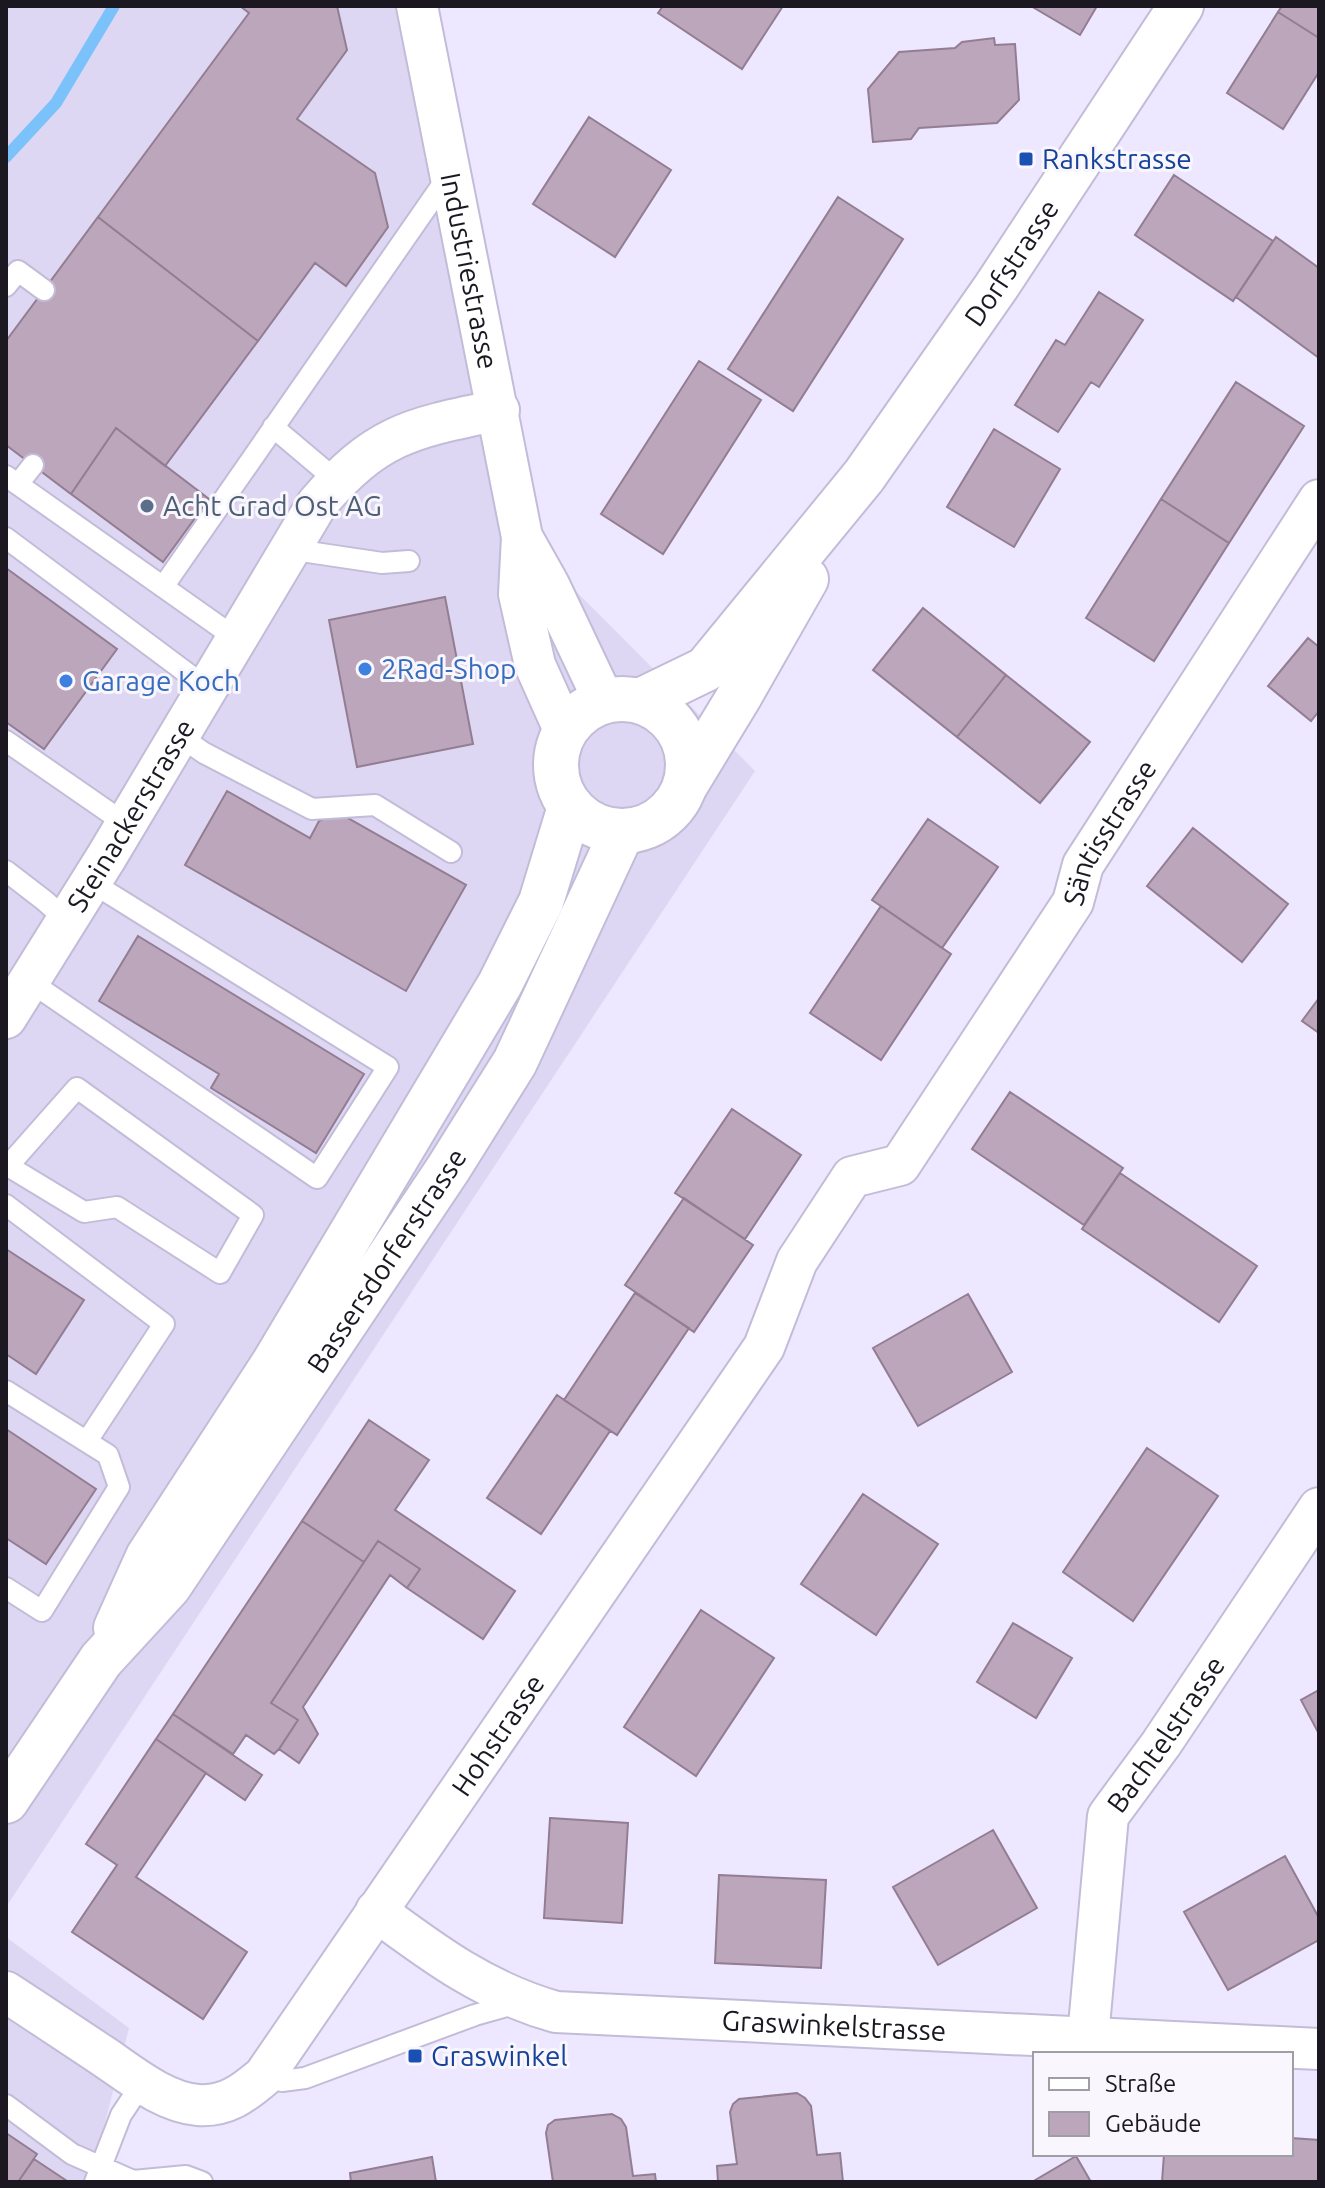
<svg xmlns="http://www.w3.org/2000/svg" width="1325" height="2188" font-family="Ubuntu,sans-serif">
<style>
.built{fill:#ded7f3}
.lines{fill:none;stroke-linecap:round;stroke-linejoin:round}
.stream{stroke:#7cc2fa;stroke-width:12}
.building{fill:#bca6bc;stroke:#927d92;stroke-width:2}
.service-casing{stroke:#c3bcd8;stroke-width:24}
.minor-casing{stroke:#c3bcd8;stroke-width:44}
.secondary-casing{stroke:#c3bcd8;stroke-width:48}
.service{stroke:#fff;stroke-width:20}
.minor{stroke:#fff;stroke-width:40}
.secondary{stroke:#fff;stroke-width:44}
.transit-dot{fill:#1a4fb4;stroke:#f9f7fd;stroke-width:3}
.service-dot{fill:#5c6f8a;stroke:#f9f7fd;stroke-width:3}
.shop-dot{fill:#3f7fe0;stroke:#f9f7fd;stroke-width:3}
.labels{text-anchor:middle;stroke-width:6;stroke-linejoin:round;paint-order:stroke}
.transit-label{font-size:28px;fill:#164399;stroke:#f9f7fd;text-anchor:start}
.street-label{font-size:28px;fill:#1b1822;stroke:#f9f7fd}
.service-label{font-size:28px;fill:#4e5e75;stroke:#f9f7fd;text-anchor:start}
.shop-label{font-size:28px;fill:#366cbe;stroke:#f9f7fd;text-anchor:start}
</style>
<rect width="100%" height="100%" fill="#ede7ff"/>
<path class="built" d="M6,6H417L522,537L755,771L6,1907Z
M6,1937L129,2028L90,2182H6Z"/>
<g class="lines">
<path class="stream" d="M6,157L56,103L114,6"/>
</g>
<path class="building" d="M240,6H337L347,50L297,119L375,173L388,227L346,286L315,263L258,341L98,217L249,13Z
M663,6H783L742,69L658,13Z
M1031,6H1097L1080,35Z
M1282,6H1319V38L1278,12Z
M1278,12L1319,38V72L1283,129L1227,93Z
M994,38L995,45L1015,44L1019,100L997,123L919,128L911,139L873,142L868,89L899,52L955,48L962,42Z
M589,117L671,170L615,257L533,204Z
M1174,175L1273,241L1233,301L1135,235Z
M838,197L903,239L793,411L728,369Z
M98,217L258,341L165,466L116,428L71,494L6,445V341Z
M1276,237L1319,268V358L1236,297Z
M1099,292L1143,320L1099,387L1091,382L1058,432L1015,405L1056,340L1065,345Z
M699,361L761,400L663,554L601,514Z
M1236,382L1304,426L1229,543L1161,499Z
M116,428L209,499L163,562L71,494Z
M994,429L1060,469L1014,547L947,507Z
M1161,499L1229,543L1154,661L1086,618Z
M6,568L117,649L44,749L6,722Z
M445,597L473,744L357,767L329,620Z
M923,608L1006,675L957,737L873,670Z
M1308,638L1319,647V711L1311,721L1268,686Z
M1006,675L1090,742L1040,803L957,737Z
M227,791L310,838L319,821L337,812L466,885L406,991L185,865Z
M928,819L998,867L942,948L872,900Z
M1193,828L1288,904L1242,962L1147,886Z
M881,906L951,954L881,1060L810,1013Z
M138,936L364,1074L316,1153L211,1088L219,1074L99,1001Z
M1319,998V1033L1302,1021Z
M1010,1092L1123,1168L1084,1225L972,1149Z
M732,1109L801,1155L745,1239L675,1193Z
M1120,1173L1257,1266L1219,1322L1082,1229Z
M684,1198L753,1245L694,1332L625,1285Z
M6,1249L84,1300L36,1374L6,1354Z
M635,1293L689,1328L617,1435L564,1400Z
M968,1294L1012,1372L918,1426L873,1348Z
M557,1395L610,1431L541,1534L487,1498Z
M369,1420L429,1460L395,1510L515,1591L483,1639L407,1588L420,1569L378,1541L364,1562L302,1521Z
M6,1429L96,1489L46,1564L6,1538Z
M1147,1448L1218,1496L1133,1621L1063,1572Z
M863,1494L938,1544L876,1635L801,1584Z
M302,1521L364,1562L271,1703L298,1720L279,1749L274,1754L246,1735L233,1754L173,1714Z
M378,1541L420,1569L407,1588L390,1575L303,1707L318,1734L299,1763L279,1749L298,1720L271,1703Z
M701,1610L774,1658L696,1776L624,1727Z
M1013,1623L1072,1658L1036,1718L977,1682Z
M1319,1690V1734L1301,1700Z
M173,1714L262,1775L245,1800L156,1739Z
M156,1739L206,1773L136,1877L247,1952L203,2019L72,1932L117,1865L86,1844Z
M550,1818L628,1823L622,1923L544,1918Z
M993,1830L1037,1908L938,1965L893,1887Z
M1285,1856L1319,1918V1940L1228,1990L1184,1912Z
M719,1875L826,1880L821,1968L715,1963Z
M797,2093L805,2098L811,2106L817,2155L840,2153L843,2182H718L717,2166L737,2164L730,2112L733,2104L739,2099Z
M612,2114L621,2119L626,2127L633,2176L655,2174L656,2182H553L546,2133L548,2125L555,2120Z
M6,2133L37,2154L18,2182H6Z
M1291,2138L1319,2140V2182H1162L1164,2154H1291Z
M1076,2156L1091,2182H1032Z
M432,2157L436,2182H351L350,2173Z
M34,2159L67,2181V2182H18Z"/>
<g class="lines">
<defs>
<path id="service" d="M6,286L18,271L44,290
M273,427L337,481
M6,476L237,639
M18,484L33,465
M6,538L207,688
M288,549L382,563L409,561
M163,587L449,175
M178,735L204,753L312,809L375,805L451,852
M6,741L126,824
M6,871L45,901L66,920
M29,981L317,1178L388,1067L91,882
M6,1165L8,1166L84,1212L117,1207L220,1273L253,1215L77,1088L8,1166
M6,1205L164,1324L87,1441
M6,1391L108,1455L119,1487L42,1611L6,1588
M264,2076L282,2081L305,2078L475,2015L517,2003
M6,2105L72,2154L133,2181L186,2176L202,2182
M95,2182L121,2115L143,2082"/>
<g id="minor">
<path id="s1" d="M417,6L522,537L519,594L535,665L565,732"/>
<path d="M522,537L549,585L604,701"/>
<path id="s2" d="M6,1018L107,856L317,504C377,433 412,428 499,410"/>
<path id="s3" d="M376,1911C434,1954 485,1992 556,2012L1319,2049"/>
<path id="s4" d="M6,1992C37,2012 68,2033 100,2054C129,2073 162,2102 198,2105C226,2107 244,2093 264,2076L764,1347L797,1261L852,1177L900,1165L1073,902L1083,865L1319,500"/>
<path id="s5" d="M1088,2037L1108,1816L1161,1744L1319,1508"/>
</g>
<g id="secondary">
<circle cx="622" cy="765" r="66"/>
<path id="s6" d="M640,701L706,669L864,476L996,287L1181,6"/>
<path d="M686,784L740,695L806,579"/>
<path d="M116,1628L148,1557L274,1363L500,984L541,902L570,807"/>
<path id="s7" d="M6,1801L101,1660L169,1586L448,1169L515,1062L622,832"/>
</g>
</defs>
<use href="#service" class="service-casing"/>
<use href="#minor" class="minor-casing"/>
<use href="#secondary" class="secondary-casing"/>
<use href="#service" class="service"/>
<use href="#minor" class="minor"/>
<use href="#secondary" class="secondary"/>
</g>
<g class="transit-dot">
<rect x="1018" y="151" width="16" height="16" rx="4"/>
<rect x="407" y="2048" width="16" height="16" rx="4"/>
</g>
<circle class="service-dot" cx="147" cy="506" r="8"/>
<g class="shop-dot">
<circle cx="365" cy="669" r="8"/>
<circle cx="66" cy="681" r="8"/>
</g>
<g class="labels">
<g class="transit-label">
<text x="1042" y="169">Rankstrasse</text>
<text x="431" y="2066">Graswinkel</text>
</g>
<g class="street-label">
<text dy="10" stroke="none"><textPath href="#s6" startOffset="582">Dorfstrasse</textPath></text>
<text dy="10" stroke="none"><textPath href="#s1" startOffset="270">Industriestrasse</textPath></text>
<text dy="10" stroke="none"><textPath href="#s2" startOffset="238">Steinackerstrasse</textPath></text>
<text dy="10" stroke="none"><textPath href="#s4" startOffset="1818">Säntisstrasse</textPath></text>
<text dy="10" stroke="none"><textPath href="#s7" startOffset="662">Bassersdorferstrasse</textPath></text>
<text dy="10" stroke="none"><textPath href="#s4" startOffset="712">Hohstrasse</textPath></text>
<text dy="10" stroke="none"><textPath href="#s5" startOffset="322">Bachtelstrasse</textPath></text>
<text dy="10" stroke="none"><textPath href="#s3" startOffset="486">Graswinkelstrasse</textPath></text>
</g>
<g class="service-label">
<text x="163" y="516">Acht Grad Ost AG</text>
</g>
<g class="shop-label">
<text x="381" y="679">2Rad-Shop</text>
<text x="82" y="691">Garage Koch</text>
</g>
</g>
<rect width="1325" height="2188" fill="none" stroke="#1b1822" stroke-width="16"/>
<rect x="1033" y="2052" width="260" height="104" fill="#f9f7fd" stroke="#a09ea5" stroke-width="2"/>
<rect x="1049" y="2078" width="40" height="12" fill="#ffffff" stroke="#a09ea5" stroke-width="2"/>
<text x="1105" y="2092" font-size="24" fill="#1b1822">Straße</text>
<rect x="1049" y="2112" width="40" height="24" fill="#bca6bc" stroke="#a09ea5" stroke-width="2"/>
<text x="1105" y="2132" font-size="24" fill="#1b1822">Gebäude</text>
</svg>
